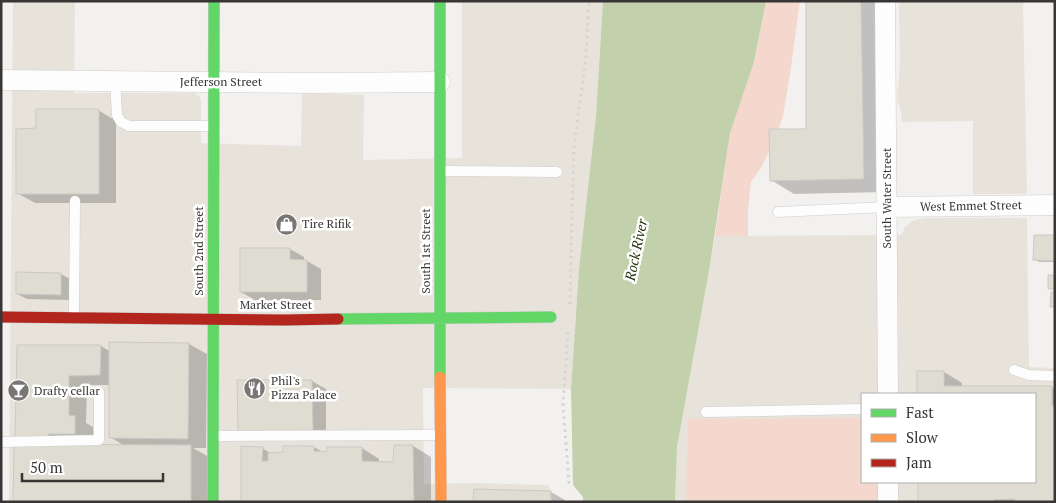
<svg xmlns="http://www.w3.org/2000/svg" width="1056" height="503" font-family="'PT Serif',serif">
<style>
.built{fill:#e7e3db;fill-rule:evenodd}
.green{fill:#f5d8cd}
.water{fill:#c2d1ac}
.shadow{fill:#0003;fill-rule:evenodd}
.building{fill:#dfddd1;stroke:#cac9c7}
.lines{fill:none;stroke-linecap:round;stroke-linejoin:round}
.lane-casing{stroke:#cecdcb;stroke-width:11}
.street-casing{stroke:#cecdcb;stroke-width:21}
.fast-casing{stroke:#cecdcb;stroke-width:12}
.slow-casing{stroke:#cecdcb;stroke-width:12}
.jam-casing{stroke:#cecdcb;stroke-width:12}
.path{stroke:#d5d5d5;stroke-width:3;stroke-dasharray:2.5 4;stroke-linecap:butt}
.lane{stroke:#fdfdfd;stroke-width:10}
.street{stroke:#fdfdfd;stroke-width:20}
.fast{stroke:#63d668;stroke-width:11}
.slow{stroke:#ff974d;stroke-width:11}
.jam{stroke:#b3261e;stroke-width:11}
.labels{text-anchor:middle;stroke-width:5;stroke-linejoin:round;paint-order:stroke}
.street-label{font-size:12px;fill:#383634;stroke:#fff}
.poi-label{font-size:12px;fill:#383634;stroke:#fff;text-anchor:start}
.water-label{font-size:14px;font-style:italic;fill:#27350e;stroke:#fff}
</style>
<rect width="100%" height="100%" fill="#f3f1ef"/>
<path class="built" d="M13,1H75L74,93H194L198,95L201,99V143L301,146L302,93L364,95L363,160L462,158V1H603L596,116L579,269L571,389L423,388L424,484L476,483L548,485L551,491V502H9Z
M899,1H1023L1027,194H973V121L902,122L901,111L897,100L900,64Z
M924,218H1027L1029,367L1055,368V502H675L677,447L709,271L715,236L901,235L905,227L912,221ZM862,394H1035V482H862Z"/>
<path class="green" d="M766,1H800L791,68L783,116L775,140L762,166L751,182L748,210V236H715L730,132L754,62Z
M862,418V482H882V502H686L688,419Z"/>
<path class="water" d="M603,1H766L754,62L730,133L709,271L677,447L675,502H583V497L573,485L571,389L579,269L596,116Z"/>
<path class="shadow" d="M807,1H884L886,192L794,194L771,180L808,130Z
M98,110L116,121V203H35L17,193L37,130Z
M1055,237V262H1039L1035,259Z
M290,249L304,257V261H307L321,269V300H255L241,292Z
M61,274L70,279V300L27,299L17,294Z
M189,344L207,354L206,448H193L209,457L208,502H15L19,346H101L111,352ZM87,385H110V437L125,446H84L93,443V427L86,423Z
M918,372H944L962,383V387H1051L1055,389V502H920L919,482H1035V394H919Z
M312,381L326,389V437L253,438L239,430Z
M395,446H413L431,457V502H242L262,448L272,454L285,453L314,447L324,453L362,448L379,459V463H394Z
M475,490L551,492L565,500V502H475Z"/>
<path class="building" d="M806,1H861L864,179L770,181L769,129H806Z
M36,109H99V194H16V129L36,128Z
M1034,235H1055V261L1033,260Z
M240,248H290V259L307,260V292H240Z
M16,272L61,273V295L16,294Z
M1048,275H1055V289H1048Z
M1051,292H1055V307H1050Z
M109,342L189,343L188,439L109,438Z
M17,345H101L100,375L69,376V416L75,415V434H49L48,437L15,439Z
M917,371H944V386H1052V406H1055V502H1015V499L994,500V502H918V482H1035V394H917Z
M237,380H312L313,430L238,431Z
M14,444L191,445V502H13Z
M394,445H413L414,502H241V446L263,447L262,461H268V453L283,452V446H314V451L326,452L327,447H362V461L393,462Z
M474,489L551,491V502H473Z"/>
<g class="lines">
<defs>
<path id="lane" d="M115,81L117,115L121,122L129,126H212
M441,171L557,172
M778,212L887,207
M74,317L75,201
M1014,370L1029,375L1055,376
M706,412L862,409
M214,436L439,435
M1,442L99,440V392"/>
<path id="street" d="M885,1L888,394
M1,80L317,83L440,82
M887,207L1055,205
M888,482V502"/>
<path id="fast" d="M338,319L551,317
M440,377V1
M213,502L214,1"/>
<path id="slow" d="M440,377L441,502"/>
<path id="jam" d="M1,317L285,320L338,319"/>
</defs>
<use href="#lane" class="lane-casing"/>
<use href="#street" class="street-casing"/>
<use href="#fast" class="fast-casing"/>
<use href="#slow" class="slow-casing"/>
<use href="#jam" class="jam-casing"/>
<path class="path" d="M570,304L572,211L574,148L586,56L589,1
M568,332L563,404L569,484"/>
<use href="#lane" class="lane"/>
<use href="#street" class="street"/>
<use href="#fast" class="fast"/>
<use href="#slow" class="slow"/>
<use href="#jam" class="jam"/>
</g>
<defs>
<symbol id="shop-disc" viewBox="-11 -11 22 22"><circle r="9.5" fill="#797775" stroke="#fff"/><path d="M-5-2.5h2.3a2.7 3.5 0 0 1 5.4 0H5L5.5 6h-11ZM-1.5-2.5h3a1.5 2.3 0 0 0-3 0Z" fill="#fff"/></symbol>
<symbol id="restaurant-disc" viewBox="-11 -11 22 22"><circle r="9.5" fill="#797775" stroke="#fff"/><path d="M-5-6h1v4h1v-4h1v4h1v-4h1v5L-1.5 .5V6h-2V.5L-5-1ZM5-6V6H3V1.5H1.5Q1.5-4 5-6Z" fill="#fff"/></symbol>
<symbol id="bar-disc" viewBox="-11 -11 22 22"><circle r="9.5" fill="#797775" stroke="#fff"/><path d="M-6-5H6L.8 .8V4.5H3.5V6h-7V4.5H-.8V.8Z" fill="#fff"/></symbol>
</defs>
<g fill-rule="evenodd">
<use href="#shop-disc" x="274" y="212" width="25" height="25"/>
<use href="#restaurant-disc" x="242" y="376" width="25" height="25"/>
<use href="#bar-disc" x="6" y="378" width="25" height="25"/>
</g>
<g class="labels">
<g class="street-label">
<text x="221" y="86">Jefferson Street</text>
<text transform="translate(887 198) rotate(-90)" y="4">South Water Street</text>
<text transform="translate(971 206) rotate(-1)" y="4">West Emmet Street</text>
<text transform="translate(199 251) rotate(-90)" y="4">South 2nd Street</text>
<text transform="translate(426 251) rotate(-90)" y="4">South 1st Street</text>
<text x="276" y="309">Market Street</text>
</g>
<g class="poi-label">
<text x="302" y="228">Tire Rifik</text>
<text x="271" y="385">Phil's<tspan x="271" dy="14">Pizza Palace</tspan></text>
<text x="34" y="395">Drafty cellar</text>
</g>
<g class="water-label">
<text transform="translate(636 250) rotate(-78)" y="5">Rock River</text>
</g>
</g>
<rect width="1056" height="503" fill="none" stroke="#383634" stroke-width="5"/>
<rect x="861" y="393" width="175" height="90" fill="#ffffff" stroke="#afafae"/>
<rect x="871" y="409" width="25" height="8" fill="#63d668" stroke="#afafae"/>
<text x="906" y="418" font-size="15" fill="#383634">Fast</text>
<rect x="871" y="434" width="25" height="8" fill="#ff974d" stroke="#afafae"/>
<text x="906" y="443" font-size="15" fill="#383634">Slow</text>
<rect x="871" y="459" width="25" height="8" fill="#b3261e" stroke="#afafae"/>
<text x="906" y="468" font-size="15" fill="#383634">Jam</text>
<path d="M22 473v8h141v-8" fill="none" stroke="#383634" stroke-width="2.5"/>
<text x="30" y="473" font-size="15" fill="#383634" stroke="#ffffff" stroke-width="4" paint-order="stroke">50 m</text>
</svg>
